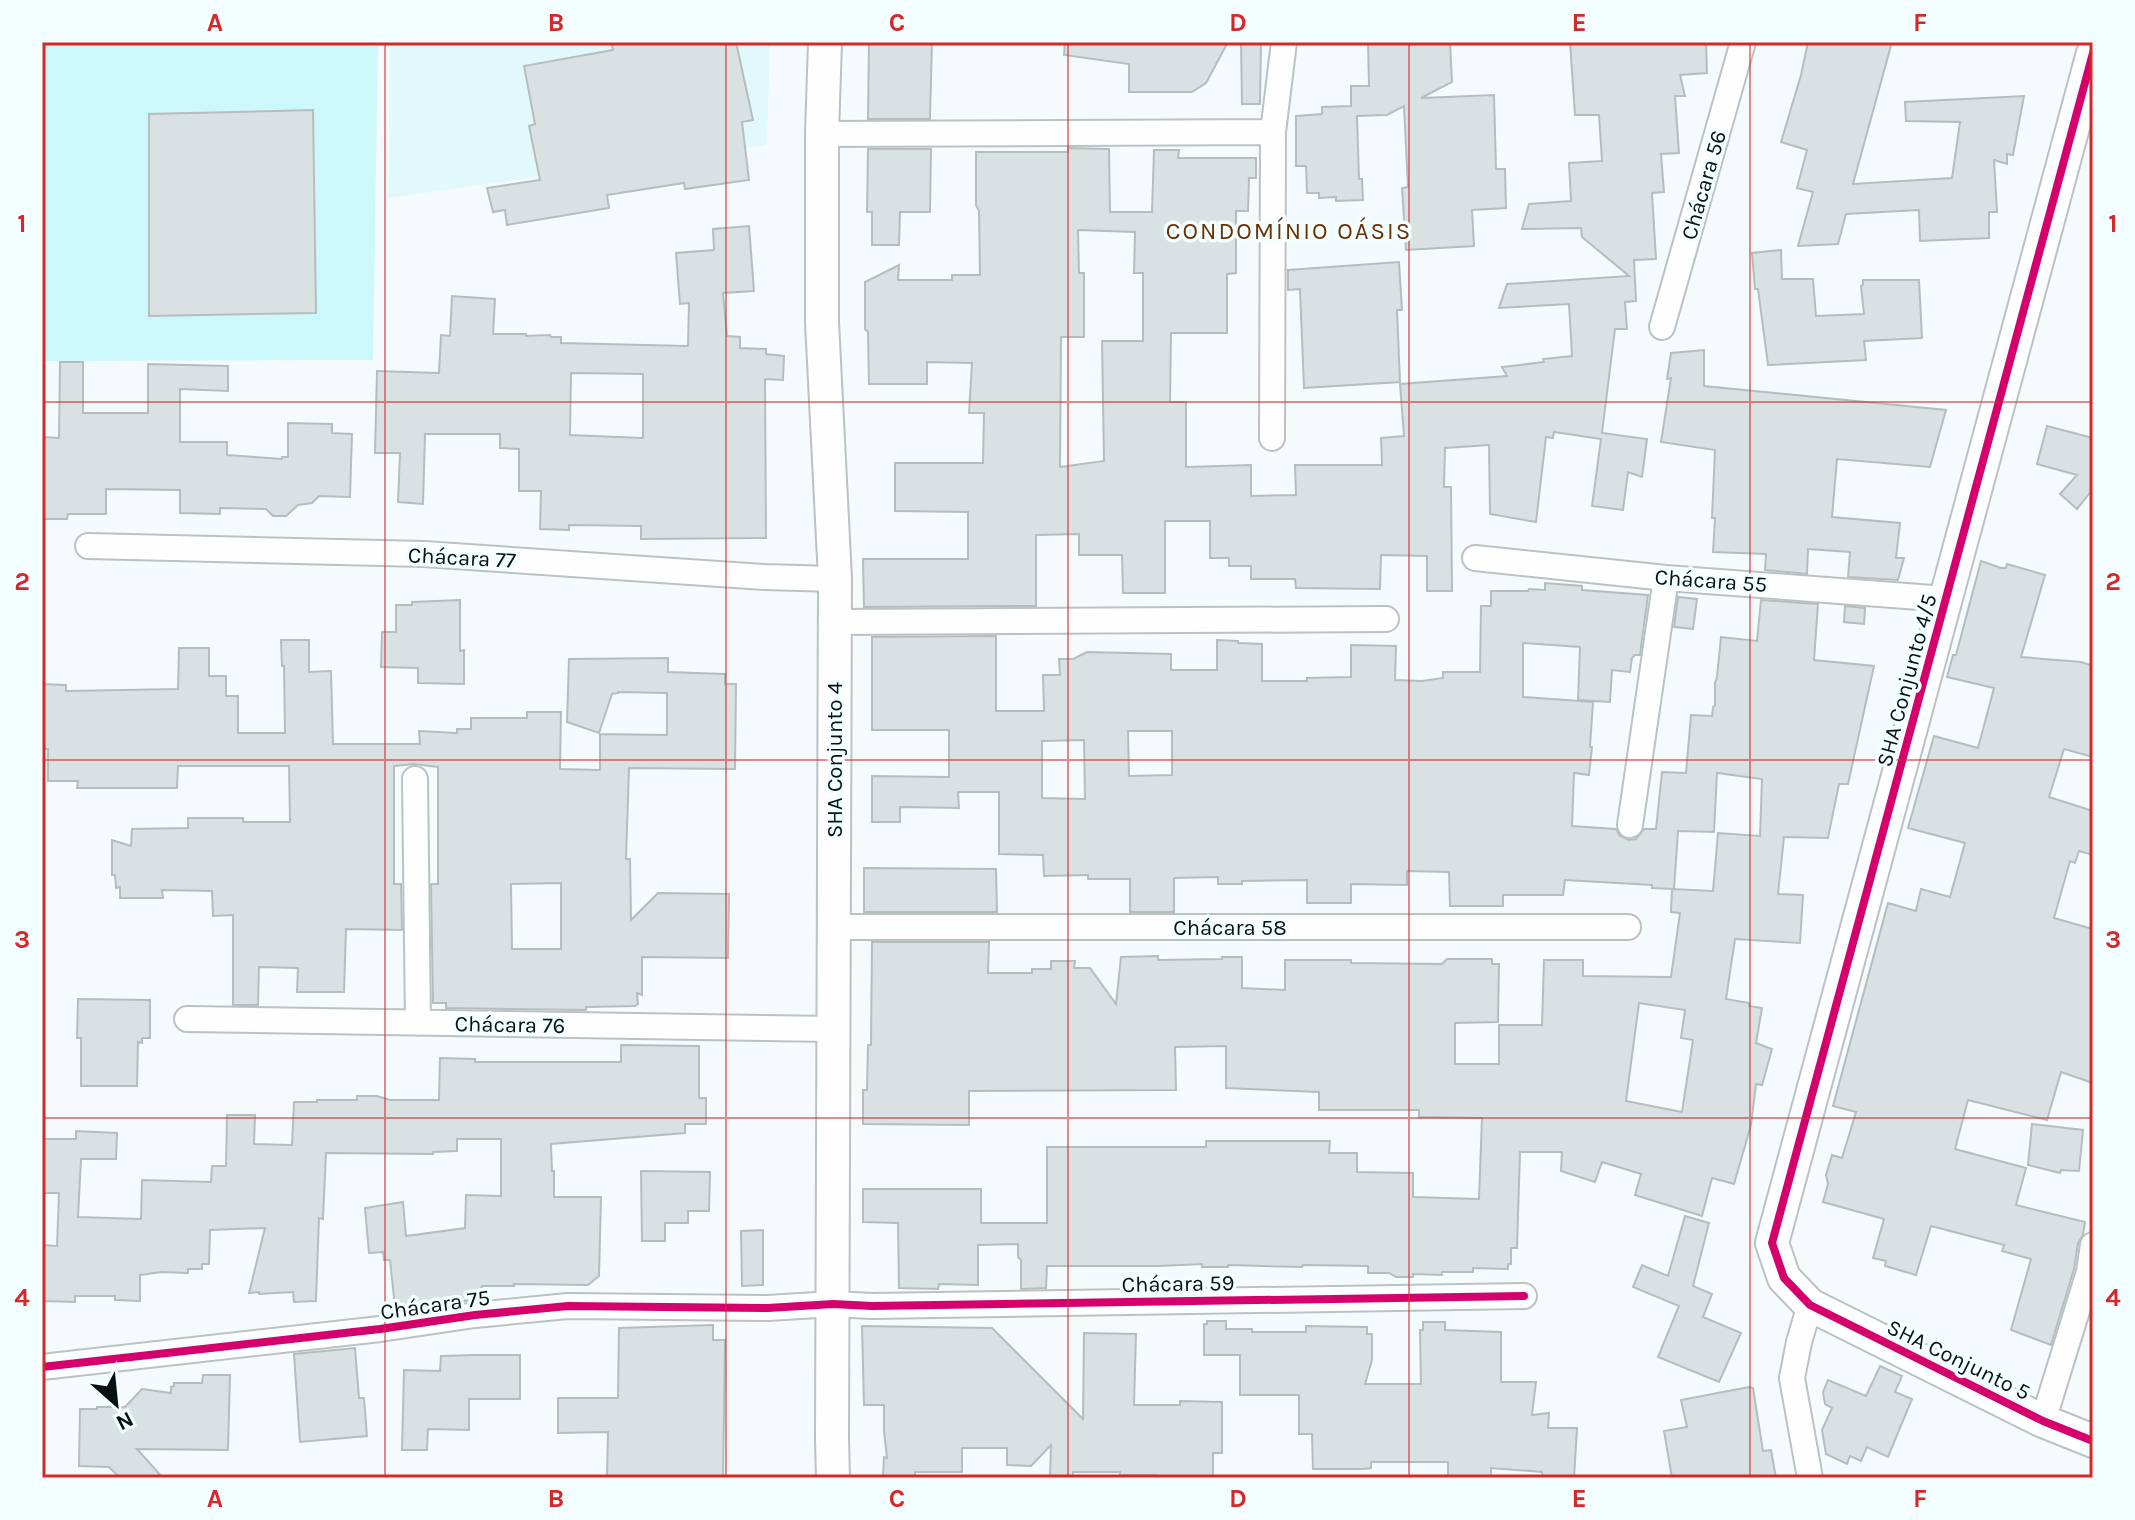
<svg xmlns="http://www.w3.org/2000/svg" width="2135" height="1520" font-family="Karla,sans-serif">
<style>
.built{fill:#e1f9fb}
.green{fill:#ccf8fb}
.building{fill:#d9e1e2;stroke:#b5bdbe;stroke-width:2;fill-rule:evenodd}
.lines{fill:none;stroke-linecap:round;stroke-linejoin:round}
.minor-casing{stroke:#bac2c3;stroke-width:28}
.tertiary-casing{stroke:#bac2c3;stroke-width:36}
.minor{stroke:#fefeff;stroke-width:24}
.tertiary{stroke:#fefeff;stroke-width:32}
.cycleway-casing{stroke:#f2feff;stroke-width:13}
.cycleway{stroke:#d6006c;stroke-width:8}
.grid{fill:none;stroke:#d62828;stroke-width:2;stroke-opacity:0.55}
.labels{text-anchor:middle;stroke-width:7;stroke-linejoin:round;paint-order:stroke}
.street-label{font-size:22px;fill:#071112;stroke:#f2feff}
.neighbourhood-label{font-size:24px;letter-spacing:2px;fill:#6c3100;stroke:#f2feff}
.neatline{fill:none;stroke:#d62828;stroke-width:3}
.grid-label{font-size:26px;text-anchor:middle;font-weight:bold;fill:#d62828}
</style>
<rect width="100%" height="100%" fill="#f5fbfc"/>
<path class="built" d="M390,42H770L767,145L388,198Z"/>
<path class="green" d="M42,42H378L373,360L42,361Z"/>
<path class="building" d="M611,42H736L753,120L742,122L749,180L685,189L684,183L607,195L609,208L507,225L505,210L493,212L487,188L540,180L529,126L535,124L524,66L613,50Z
M869,42H932L930,119H868Z
M1065,42H1228L1206,83L1192,92H1129V64L1064,55Z
M1241,42H1261L1260,104H1242Z
M1368,42H1450L1452,82L1421,98L1494,95L1496,169H1505L1506,208L1472,210L1474,246L1406,250L1402,188L1408,187L1404,106L1387,115L1357,116L1359,179H1362L1363,200L1336,201V197L1319,198V193H1307L1306,166H1296V116L1322,114V107L1351,106V86H1369Z
M1570,42H1706L1707,73L1680,75L1685,96H1675L1679,153L1661,154L1664,192L1652,193L1656,259L1634,260L1636,301L1625,302L1627,329H1615L1602,433L1647,439L1642,477L1628,472L1623,510L1592,506L1601,439L1554,432L1553,438L1546,437L1536,522L1490,514L1489,445L1445,448L1444,487H1451L1452,591H1427V556L1381,555L1380,589L1296,588L1295,579H1251V566H1229V558H1210V521H1165V593H1123L1122,555H1079V534L1036,535V606L864,607L863,559H968V512L895,511V463H983L984,413H969L972,363L927,362V384H869L868,332L865,329V282L899,265L898,280H952V275H980L979,211L976,205V152H1068V148L1109,149L1110,212H1152L1154,150H1179L1178,158H1256V178H1249L1248,211H1236V273L1227,274V333H1171L1170,402H1186V467L1251,465V496L1296,495L1295,465H1382L1381,438L1404,436L1400,384L1507,376L1502,367L1544,362L1543,359L1572,356L1569,304L1499,308L1507,284L1629,276L1582,237L1581,228L1522,229L1529,204L1571,201L1569,163L1602,161L1599,115H1575ZM1078,230L1135,232L1134,273H1143V341H1102L1104,461L1060,467L1061,337H1084V273H1079Z
M1808,42H1892L1853,184L1952,178L1960,122L1906,121L1905,102L2024,96L2013,155L2007,154V164L1994,160L1997,212H1989V238L1920,241L1919,210L1846,214L1838,244L1798,246L1813,192L1797,188L1807,150L1781,142L1801,75Z
M313,110L316,313L149,316V114Z
M868,149H931L930,212H900L899,245H872V212H867Z
M749,226L754,291L723,293L727,336L740,337V348L766,349V354L784,356L783,380L765,379L766,538L641,539V526L569,525V530L540,529L541,491H519V449L500,448V434H425L423,504L398,502L400,453H375L377,371L439,373L441,335L450,336L452,296L495,299L493,334H526V336L550,335L551,337H561V343L688,346L689,303L680,304L676,253L714,250L713,229ZM571,373L643,374V438L570,435Z
M1781,250L1782,279H1813L1816,316L1864,314L1861,286L1863,285V280H1919L1922,338L1864,341L1866,360L1768,365L1758,289H1755L1752,253Z
M1399,262L1402,310H1397L1400,382L1304,388L1300,289L1288,290V270Z
M1704,350V386L1946,410L1930,467L1837,459L1832,517L1900,523L1896,558H1904L1898,580L1848,577L1850,552L1808,549L1807,574L1765,570L1766,554L1713,552L1715,518H1712L1715,450L1661,442L1671,378L1667,379L1671,353Z
M60,362H83V413H148V364L228,366V391L180,389V442H227V455L282,459V457H288V423L332,424V433L352,434L350,497L319,496L312,503L298,505L286,516H273L266,509L220,508V514L180,513V490L106,489V514H68L67,519H42V437L59,438Z
M2047,426L2093,438V489L2077,509L2060,494L2077,475L2037,464Z
M1981,561L2001,568H2006L2007,564L2045,575L2021,657L2081,662L2093,666V757L2064,749L2049,797L2093,811V855L2079,851L2075,863L2070,861L2054,918L2093,929V1083L2061,1072L2047,1120L1968,1100L1955,1149L2026,1168L2016,1205L2085,1222L2083,1235L2078,1243L2074,1269L2051,1345L2011,1330L2031,1259L2002,1251L2004,1245L1931,1226L1916,1275L1885,1266L1886,1261L1873,1258L1884,1219L1823,1202L1828,1184L1826,1175L1832,1155L1842,1158L1856,1112L1833,1106L1888,903L1916,911L1921,889L1950,897L1965,843L1908,828L1934,736L1978,748L1994,688L1947,677L1953,655H1956Z
M1545,583L1582,586V590L1648,595L1640,655H1635L1632,658L1630,672L1612,670L1610,702L1578,700L1580,647L1523,643V697L1593,702L1590,747H1592L1589,775L1574,773L1572,826L1616,829L1620,836L1629,840L1636,839L1644,829H1656L1662,772L1686,773L1691,715L1712,716L1713,707L1715,706V683L1717,677L1721,637L1757,641L1761,600L1818,604L1814,660L1874,666L1848,784H1839L1828,838L1784,837L1778,894L1803,895L1800,943L1735,939L1726,999L1749,1003V1006L1762,1008L1756,1043L1772,1049L1762,1085L1756,1084L1751,1125L1734,1184L1712,1178L1702,1216L1635,1195L1641,1174L1602,1162L1595,1182L1561,1171L1562,1152H1520L1517,1248H1511V1264H1508V1269L1473,1268V1272H1442V1275L1413,1274V1277H1396L1389,1273H1368V1266L1303,1265L1302,1267L1228,1265V1267H1202V1264L1159,1266H1047L1046,1288L1021,1289V1260L1018,1257V1244L978,1245V1285L939,1284L938,1289L899,1288L898,1223L863,1222V1189H981V1223H1047V1147H1206V1141H1330L1329,1153H1357V1172L1413,1173V1197L1479,1199L1482,1118L1419,1117V1110H1319V1092L1226,1088V1046L1175,1047L1176,1090L969,1091V1125L863,1124V1090H867L868,1045H871L872,942H989L988,973H1032V969H1051V961H1075L1074,968H1090L1116,1004L1121,957L1158,956V960L1222,959V957H1242V988L1285,990V960H1351V963L1442,964L1447,959H1492V964H1499L1498,1022L1455,1023V1064H1499V1025H1542L1544,960H1583V976L1671,977L1680,913L1671,912L1672,889L1713,891L1718,833L1760,836L1762,779L1717,773L1714,832L1678,831L1674,889L1652,888V885L1565,880L1563,895H1503V906H1450L1449,872L1407,871V885L1351,884V903H1307V880L1242,881V884H1218V877L1174,878V912H1130V879H1088V875L1044,876L1043,855L999,854V792H958L959,808L900,807V822H872V776L949,777V730H872V637L996,636V711H1044L1043,675H1060L1059,659H1073L1087,652L1171,654V670H1217V640L1238,641V643L1262,644V681H1307V678L1351,677V645L1396,646L1395,680L1422,681L1443,678V672H1480L1481,606H1491V591H1528L1529,589L1545,590ZM1128,731H1172V775L1129,776ZM1084,740L1085,799L1042,798V741ZM1639,1003L1685,1010L1681,1038L1693,1040L1682,1112L1626,1101Z
M1678,597L1697,599L1693,629L1674,627Z
M460,600V651L464,650V684L418,683V668L381,667L382,632H396V605H412V602Z
M1845,606L1865,608L1864,624L1844,622Z
M281,640H309V672L331,671L333,744H420L419,731L457,733V729H471V718H527V712H561L560,769L600,770V734L667,735V693L618,692V693L612,694L599,733L567,722L569,659L668,658V672L725,674V684H736L735,769L629,768L626,859H630L631,920L658,893L729,894L728,958L642,957V995L637,993L638,1004L635,1006L586,1007V1010L446,1008V1003H433L431,884H438V767L414,764L394,766V884H401L402,930L346,929L344,992H297L298,968L259,967L258,1005H233V915L213,916L212,891L162,890L163,898H120V887L116,888L115,875H112V840L131,846L132,829L188,828V818H243V822H290L289,766H178L177,788H77L78,781H48V749H42V684L66,685V691L178,689L179,648H209V676H226V696H238V733H285L284,666H282ZM561,883V949H512L511,884Z
M864,868L996,869L997,912H864Z
M78,999L150,1000V1038H142V1043L138,1042L137,1086H81V1038H77Z
M621,1045L699,1046V1098H706V1124H685V1133L551,1144L552,1171H554V1197H601L599,1276L588,1285L514,1284V1286H482L477,1300L395,1307L390,1260H384L383,1252L369,1253L365,1208L403,1202L406,1236L465,1228L466,1195L501,1196V1139H457V1151L433,1152V1154L326,1153L323,1219L319,1218L316,1301L294,1302L293,1292L259,1294V1292L249,1293L265,1228L210,1230L209,1264H202V1269H188V1273L161,1272L140,1275V1301L115,1300V1296H75V1302L43,1301L42,1245L57,1246L59,1193H42V1139H76V1131L117,1133L116,1159H81L78,1217L141,1219L142,1180L211,1182L212,1166H226L227,1115H255L254,1144L292,1145L294,1102H317V1100H357V1096H377L390,1100H439L440,1058L475,1059V1062H621Z
M2032,1124L2083,1130L2079,1171L2061,1170L2060,1173L2028,1165Z
M641,1171L710,1172L709,1211H688V1223H665V1241H642Z
M1685,1216L1709,1223L1693,1286L1712,1294L1703,1317L1741,1333L1719,1382L1658,1357L1679,1306L1633,1287L1642,1265L1668,1276Z
M763,1230V1285L742,1286L741,1231Z
M1207,1321H1226V1329H1252V1332H1306V1326L1367,1327V1334H1372V1360L1365,1384H1421L1420,1330H1423V1322H1445V1330L1501,1332V1382H1536L1532,1415L1549,1413L1548,1428H1577L1574,1478H1542V1472L1491,1468V1478H1448V1462H1371V1468L1363,1469H1313L1312,1434H1299V1395H1240V1355H1204V1324H1207Z
M713,1325V1340H725L723,1478H607L608,1432L558,1433V1398H618L619,1328Z
M862,1326L992,1328L1083,1419L1084,1333L1136,1334L1134,1405H1180V1401L1222,1402V1453H1213V1477L1204,1478H1157V1475H1120V1472H1073V1476L1050,1477L1051,1445L1031,1466L1007,1465V1448H962V1472H915V1477H883L884,1457L887,1458L884,1431V1405H864Z
M355,1348L359,1398H364L367,1436L300,1442L294,1354Z
M474,1355H520V1399H469V1430L428,1429L427,1450H402L404,1370L440,1371L441,1356Z
M1880,1366L1902,1376L1895,1392L1912,1399L1888,1457L1867,1447L1861,1461L1850,1456L1847,1464L1826,1454L1822,1430L1832,1408L1825,1404L1823,1392L1828,1380L1866,1396Z
M203,1375H230L228,1450L137,1449L163,1478H120L109,1467L79,1466L80,1409H97V1407H125L142,1389L171,1393V1387L174,1386V1383H202Z
M1749,1387L1753,1388L1763,1451L1771,1450L1776,1478H1672L1664,1431L1687,1427L1681,1400Z"/>
<g class="lines">
<defs>
<path id="minor" d="M1273,132L1284,42
M822,134L1273,132L1272,438
M1662,327L1743,42
M88,546L424,554L764,577L835,579
M1475,558L1666,578L1946,599
M835,622L1386,619
M415,779L418,1023
M1630,825L1666,578
M833,927H1628
M187,1019L833,1029
M42,1367L380,1329L475,1315L568,1306L768,1308L833,1304L872,1306L1524,1296
M2043,1421L2089,1272L2093,1245
M1810,1478L1792,1378L1799,1342L1810,1305"/>
<path id="tertiary" d="M825,42L822,134V322L835,579L832,1439L833,1478
M2093,53L1772,1243L1784,1278L1810,1305L2043,1421L2093,1441"/>
</defs>
<use href="#minor" class="minor-casing"/>
<use href="#tertiary" class="tertiary-casing"/>
<use href="#minor" class="minor"/>
<use href="#tertiary" class="tertiary"/>
<defs>
<path id="cycleway" d="M2093,53L1772,1243L1784,1278L1810,1305L2043,1421L2093,1441
M42,1367L380,1329L475,1315L568,1306L768,1308L833,1304L872,1306L1524,1296"/>
</defs>
<use href="#cycleway" class="cycleway-casing"/>
<use href="#cycleway" class="cycleway"/>
</g>
<path class="grid" d="M385,42V1478M726,42V1478M1068,42V1478M1409,42V1478M1750,42V1478M42,402H2093M42,760H2093M42,1118H2093"/>
<g class="labels">
<g class="street-label">
<text transform="translate(1703 185) rotate(-74)" y="8">Chácara 56</text>
<text transform="translate(462 557) rotate(3)" y="8">Chácara 77</text>
<text transform="translate(1711 580) rotate(4)" y="8">Chácara 55</text>
<text transform="translate(1906 680) rotate(-75)" y="8">SHA Conjunto 4/5</text>
<text transform="translate(834 760) rotate(-90)" y="8">SHA Conjunto 4</text>
<text x="1230" y="935">Chácara 58</text>
<text transform="translate(510 1024) rotate(1)" y="8">Chácara 76</text>
<text transform="translate(1178 1283) rotate(-1)" y="8">Chácara 59</text>
<text transform="translate(435 1304) rotate(-8)" y="8">Chácara 75</text>
<text transform="translate(1959 1359) rotate(26)" y="8">SHA Conjunto 5</text>
</g>
<g class="neighbourhood-label">
<text x="1289" y="239">CONDOMÍNIO OÁSIS</text>
</g>
</g>
<rect width="2135" height="1520" fill="none" stroke="#f2feff" stroke-width="88"/>
<g transform="translate(116 1404) rotate(153)" stroke="#f2feff" stroke-width="6" paint-order="stroke">
<path d="M0-6L14 30L0 20L-14 30Z" fill="#071112"/>
<text y="-12" font-size="22" font-weight="bold" text-anchor="middle" fill="#071112">N</text>
</g>
<rect x="44" y="44" width="2047" height="1432" class="neatline"/>
<g class="grid-label">
<text x="215" y="31">A</text>
<text x="556" y="31">B</text>
<text x="897" y="31">C</text>
<text x="1238" y="31">D</text>
<text x="1579" y="31">E</text>
<text x="1920" y="31">F</text>
<text x="22" y="232">1</text>
<text x="2113" y="232">1</text>
<text x="22" y="590">2</text>
<text x="2113" y="590">2</text>
<text x="22" y="948">3</text>
<text x="2113" y="948">3</text>
<text x="22" y="1306">4</text>
<text x="2113" y="1306">4</text>
<text x="215" y="1507">A</text>
<text x="556" y="1507">B</text>
<text x="897" y="1507">C</text>
<text x="1238" y="1507">D</text>
<text x="1579" y="1507">E</text>
<text x="1920" y="1507">F</text>
</g>
</svg>
